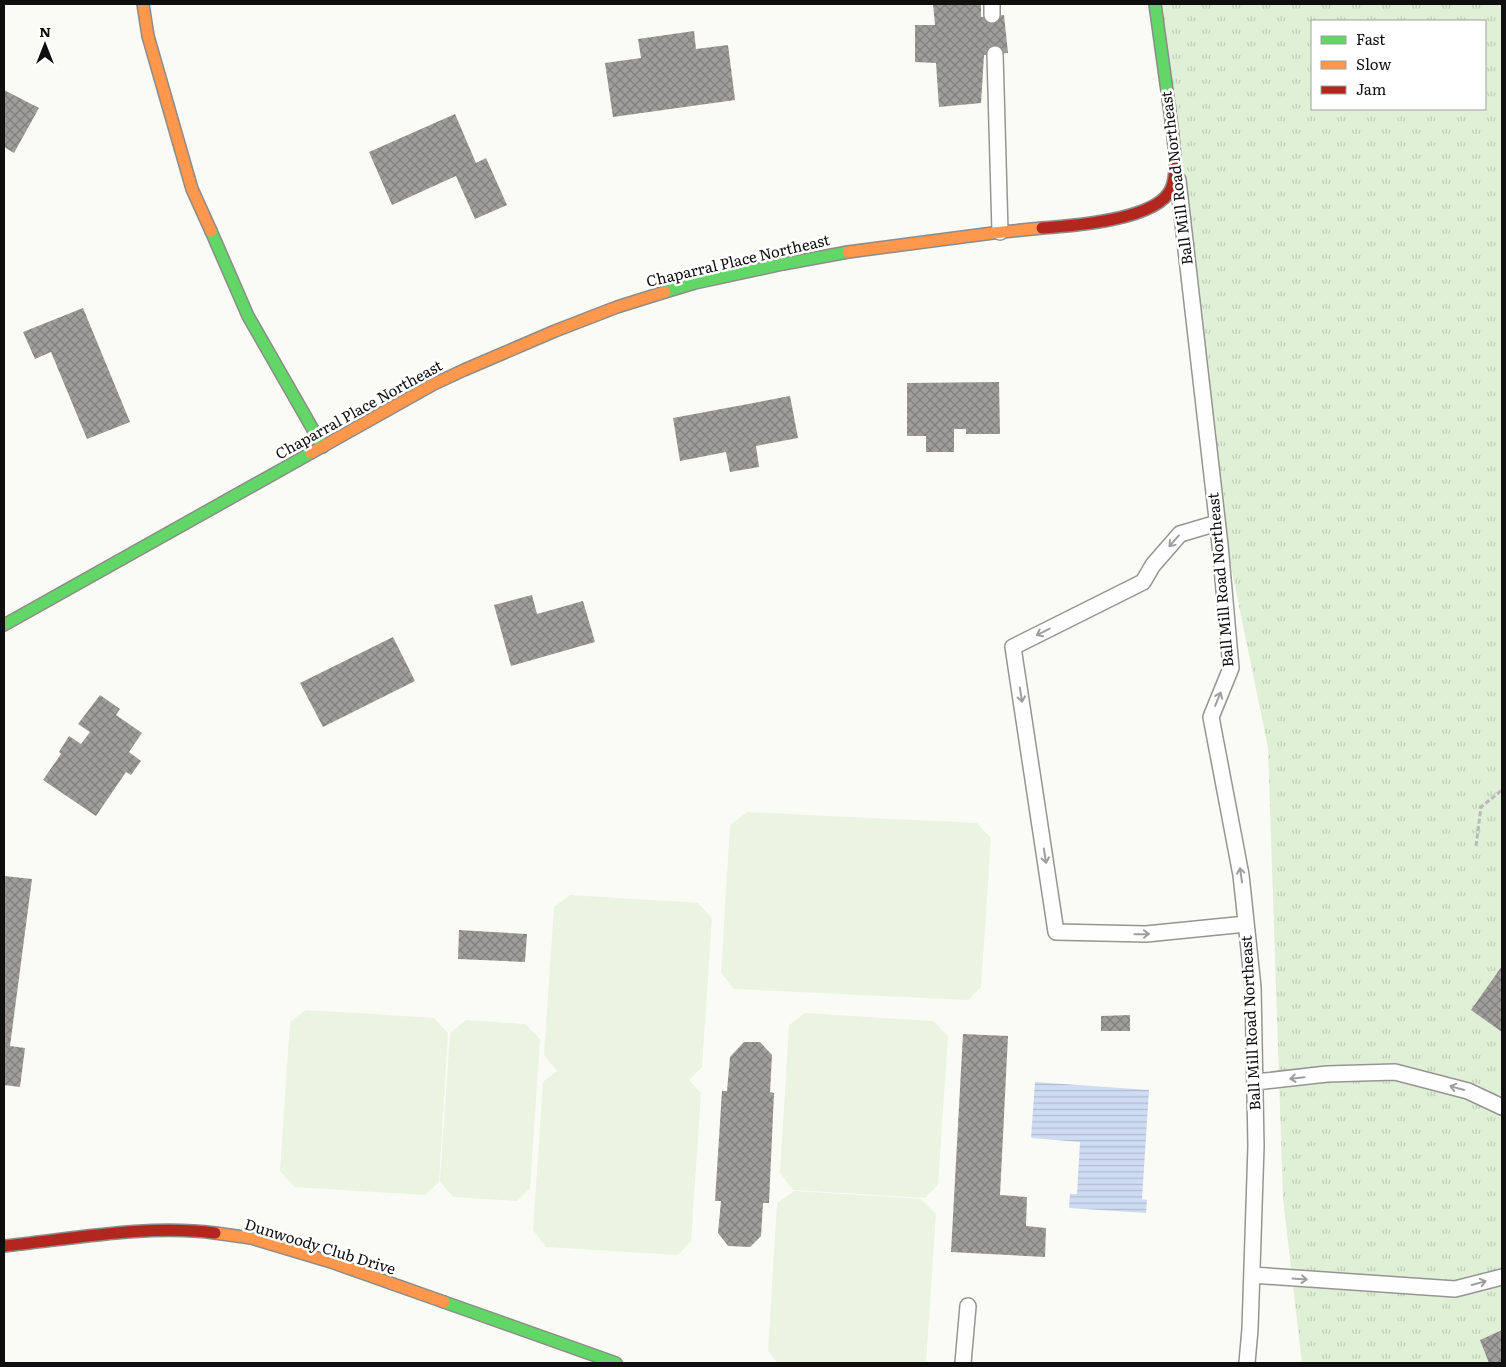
<svg xmlns="http://www.w3.org/2000/svg" width="1506" height="1367" font-family="Literata,serif">
<style>
.grass{fill:url(#grass-tufts);fill-rule:evenodd}
.pitch{fill:#eaf4e1}
.water{fill:url(#water-rules)}
.building{fill:url(#building-cross-hatch)}
.lines{fill:none;stroke-linecap:round;stroke-linejoin:round}
.lane-casing{stroke:#959593;stroke-width:18}
.fast-casing{stroke:#8c8c8a;stroke-width:14}
.slow-casing{stroke:#8c8c8a;stroke-width:14}
.jam-casing{stroke:#8c8c8a;stroke-width:14}
.path{stroke:#b9b9b8;stroke-width:3;stroke-dasharray:5 2.5;stroke-linecap:butt}
.lane{stroke:#fefefe;stroke-width:15}
.fast{stroke:#63d668;stroke-width:11}
.slow{stroke:#ff974d;stroke-width:11}
.jam{stroke:#b3261e;stroke-width:11}
.oneway{stroke:#9e9e9e}
.labels{text-anchor:middle;stroke-width:5;stroke-linejoin:round;paint-order:stroke}
.street-label{font-size:15px;fill:#0f0f0f;stroke:#fff}
</style>
<defs>
<pattern id="grass-tufts" width="24" height="20" patternUnits="userSpaceOnUse" patternTransform="scale(1.25)"><rect width="24" height="20" fill="#e0f0d7"/><path d="M3 7l-1-3M5 7V3M7 7l1-3M15 17l-1-3M17 17v-4M19 17l1-3" fill="none" stroke="#bfcdb7"/></pattern>
<pattern id="water-rules" width="6" height="5" patternUnits="userSpaceOnUse" patternTransform="scale(1.25)"><rect width="6" height="5" fill="#cedcf3"/><path d="M0 2.5h6" fill="none" stroke="#b0bccf"/></pattern>
<pattern id="building-cross-hatch" width="8" height="8" patternUnits="userSpaceOnUse" patternTransform="scale(1.25)"><rect width="8" height="8" fill="#9f9e9b"/><path d="M0 0l8 8M0 8l8-8" fill="none" stroke="#807f7d"/></pattern>
</defs>
<rect width="100%" height="100%" fill="#fbfbf6"/>
<path class="grass" d="M1161,4H1502V1363H1302L1283,1199L1268,748L1227,547ZM1312,21H1485V109H1312Z"/>
<path class="pitch" d="M747,812L977,823L991,838L981,987L968,1000L734,989L721,973L730,825Z
M570,895L698,903L712,918L702,1067L689,1080L701,1093L691,1241L678,1255L546,1247L533,1230L543,1082L557,1071L544,1055L554,907Z
M306,1010L434,1018L448,1033L439,1182L425,1195L294,1187L280,1171L290,1022Z
M805,1013L933,1021L948,1036L938,1185L925,1198L793,1190L780,1173L789,1025Z
M466,1020L525,1024L540,1039L530,1188L517,1201L453,1197L440,1181L450,1033Z
M794,1191L921,1199L936,1214L926,1363H778L768,1351L777,1203Z"/>
<path class="water" d="M1035,1082L1149,1090L1142,1199L1147,1200L1146,1213L1069,1208L1070,1194H1077L1080,1142L1031,1138Z"/>
<path class="building" d="M933,4H981V17L1004,15L1008,53L984,55L981,103L939,107L936,63L915,62V25H935Z
M694,31L696,49L728,45L735,100L613,117L605,63L641,58L638,39Z
M4,90L39,108L14,153L4,147Z
M455,114L476,163L486,158L507,205L475,219L456,176L392,205L369,152Z
M83,308L130,422L87,439L51,352L35,359L23,332Z
M999,382L1000,434H966V429H954V452H926V436H907V383Z
M790,396L798,438L756,446L759,467L730,472L726,452L680,461L673,418Z
M532,595L537,614L583,601L595,642L511,666L494,605Z
M393,637L415,681L323,727L300,683Z
M100,695L120,709L116,715L142,733L129,752L141,761L131,775L126,772L96,816L43,780L61,754L59,752L69,736L81,744L90,732L78,724Z
M4,876L32,879L10,1046L25,1048L20,1087L4,1085Z
M459,930L527,934L525,962L458,959Z
M1502,966V1032L1471,1010Z
M1130,1015V1031H1101V1016Z
M963,1034L1008,1036L1000,1195L1027,1197L1026,1226L1046,1228L1045,1257L951,1252Z
M744,1042H760L772,1055L770,1092L774,1093L769,1203H763L761,1236L750,1247L728,1246L718,1233L721,1201H715L722,1091H727L730,1057Z
M1502,1330V1363H1489L1480,1340Z"/>
<g class="lines">
<defs>
<path id="lane" d="M992,4V15
M995,54L1000,232
M1178,180L1220,545L1231,668L1211,717L1241,875L1253,987L1256,1146L1250,1329L1247,1363
M1217,523L1180,534L1153,565L1143,582L1013,647L1056,932L1146,934L1246,924
M1256,1082L1327,1074L1395,1072L1468,1091L1502,1107
M1252,1275L1455,1289L1502,1277
M963,1363L968,1306"/>
<path id="fast" d="M1155,4L1171,120
M211,231L248,316L323,447
M665,292L695,283L783,264L848,252
M4,625L311,453
M444,1302L616,1363"/>
<path id="slow" d="M143,4L148,36L192,189L211,231
M848,252L993,233L1042,228
M311,453L434,384L464,370L555,331L617,307L665,292
M215,1233L251,1238L331,1262L444,1302"/>
<path id="jam" d="M1042,228C1072,226 1157,220 1171,189C1179,172 1173,138 1171,120
M4,1246C71,1239 149,1224 215,1233"/>
</defs>
<use href="#lane" class="lane-casing"/>
<use href="#fast" class="fast-casing"/>
<use href="#slow" class="slow-casing"/>
<use href="#jam" class="jam-casing"/>
<path class="path" d="M1476,846L1481,807L1502,790"/>
<use href="#lane" class="lane"/>
<use href="#fast" class="fast"/>
<use href="#slow" class="slow"/>
<use href="#jam" class="jam"/>
</g>
<defs><path id="oneway-shaft" d="M-6 0H5M1.5-3L5.5 0L1.5 3" fill="none" stroke-width="1.6" stroke-linecap="round" stroke-linejoin="round" transform="scale(1.25)"/></defs>
<g class="oneway">
<use href="#oneway-shaft" transform="translate(1174 541) rotate(131)"/>
<use href="#oneway-shaft" transform="translate(1043 632) rotate(153)"/>
<use href="#oneway-shaft" transform="translate(1021 695) rotate(81)"/>
<use href="#oneway-shaft" transform="translate(1218 699) rotate(-68)"/>
<use href="#oneway-shaft" transform="translate(1045 856) rotate(81)"/>
<use href="#oneway-shaft" transform="translate(1241 875) rotate(-98)"/>
<use href="#oneway-shaft" transform="translate(1142 934) rotate(-1)"/>
<use href="#oneway-shaft" transform="translate(1297 1078) rotate(174)"/>
<use href="#oneway-shaft" transform="translate(1457 1088) rotate(-165)"/>
<use href="#oneway-shaft" transform="translate(1300 1279) rotate(4)"/>
<use href="#oneway-shaft" transform="translate(1479 1283) rotate(-15)"/>
</g>
<g class="labels">
<g class="street-label">
<text transform="translate(1177 178) rotate(-97)" y="5">Ball Mill Road Northeast</text>
<text transform="translate(738 261) rotate(-13)" y="5">Chaparral Place Northeast</text>
<text transform="translate(359 410) rotate(-29)" y="5">Chaparral Place Northeast</text>
<text transform="translate(1221 580) rotate(-95)" y="5">Ball Mill Road Northeast</text>
<text transform="translate(1251 1023) rotate(-93)" y="5">Ball Mill Road Northeast</text>
<text transform="translate(320 1247) rotate(17)" y="5">Dunwoody Club Drive</text>
</g>
</g>
<rect width="1506" height="1367" fill="none" stroke="#0f0f0f" stroke-width="10"/>
<rect x="1311" y="20" width="175" height="90" fill="#ffffff" stroke="#9f9f9f"/>
<rect x="1321" y="36" width="25" height="8" fill="#63d668" stroke="#9f9f9f"/>
<text x="1356" y="45" font-size="15" fill="#0f0f0f">Fast</text>
<rect x="1321" y="61" width="25" height="8" fill="#ff974d" stroke="#9f9f9f"/>
<text x="1356" y="70" font-size="15" fill="#0f0f0f">Slow</text>
<rect x="1321" y="86" width="25" height="8" fill="#b3261e" stroke="#9f9f9f"/>
<text x="1356" y="95" font-size="15" fill="#0f0f0f">Jam</text>
<g transform="translate(45 45)" stroke="#ffffff" stroke-width="4" paint-order="stroke">
<path d="M0-4L9 19L0 12L-9 19Z" fill="#0f0f0f"/>
<text y="-8" font-size="14" font-weight="bold" text-anchor="middle" fill="#0f0f0f">N</text>
</g>
</svg>
